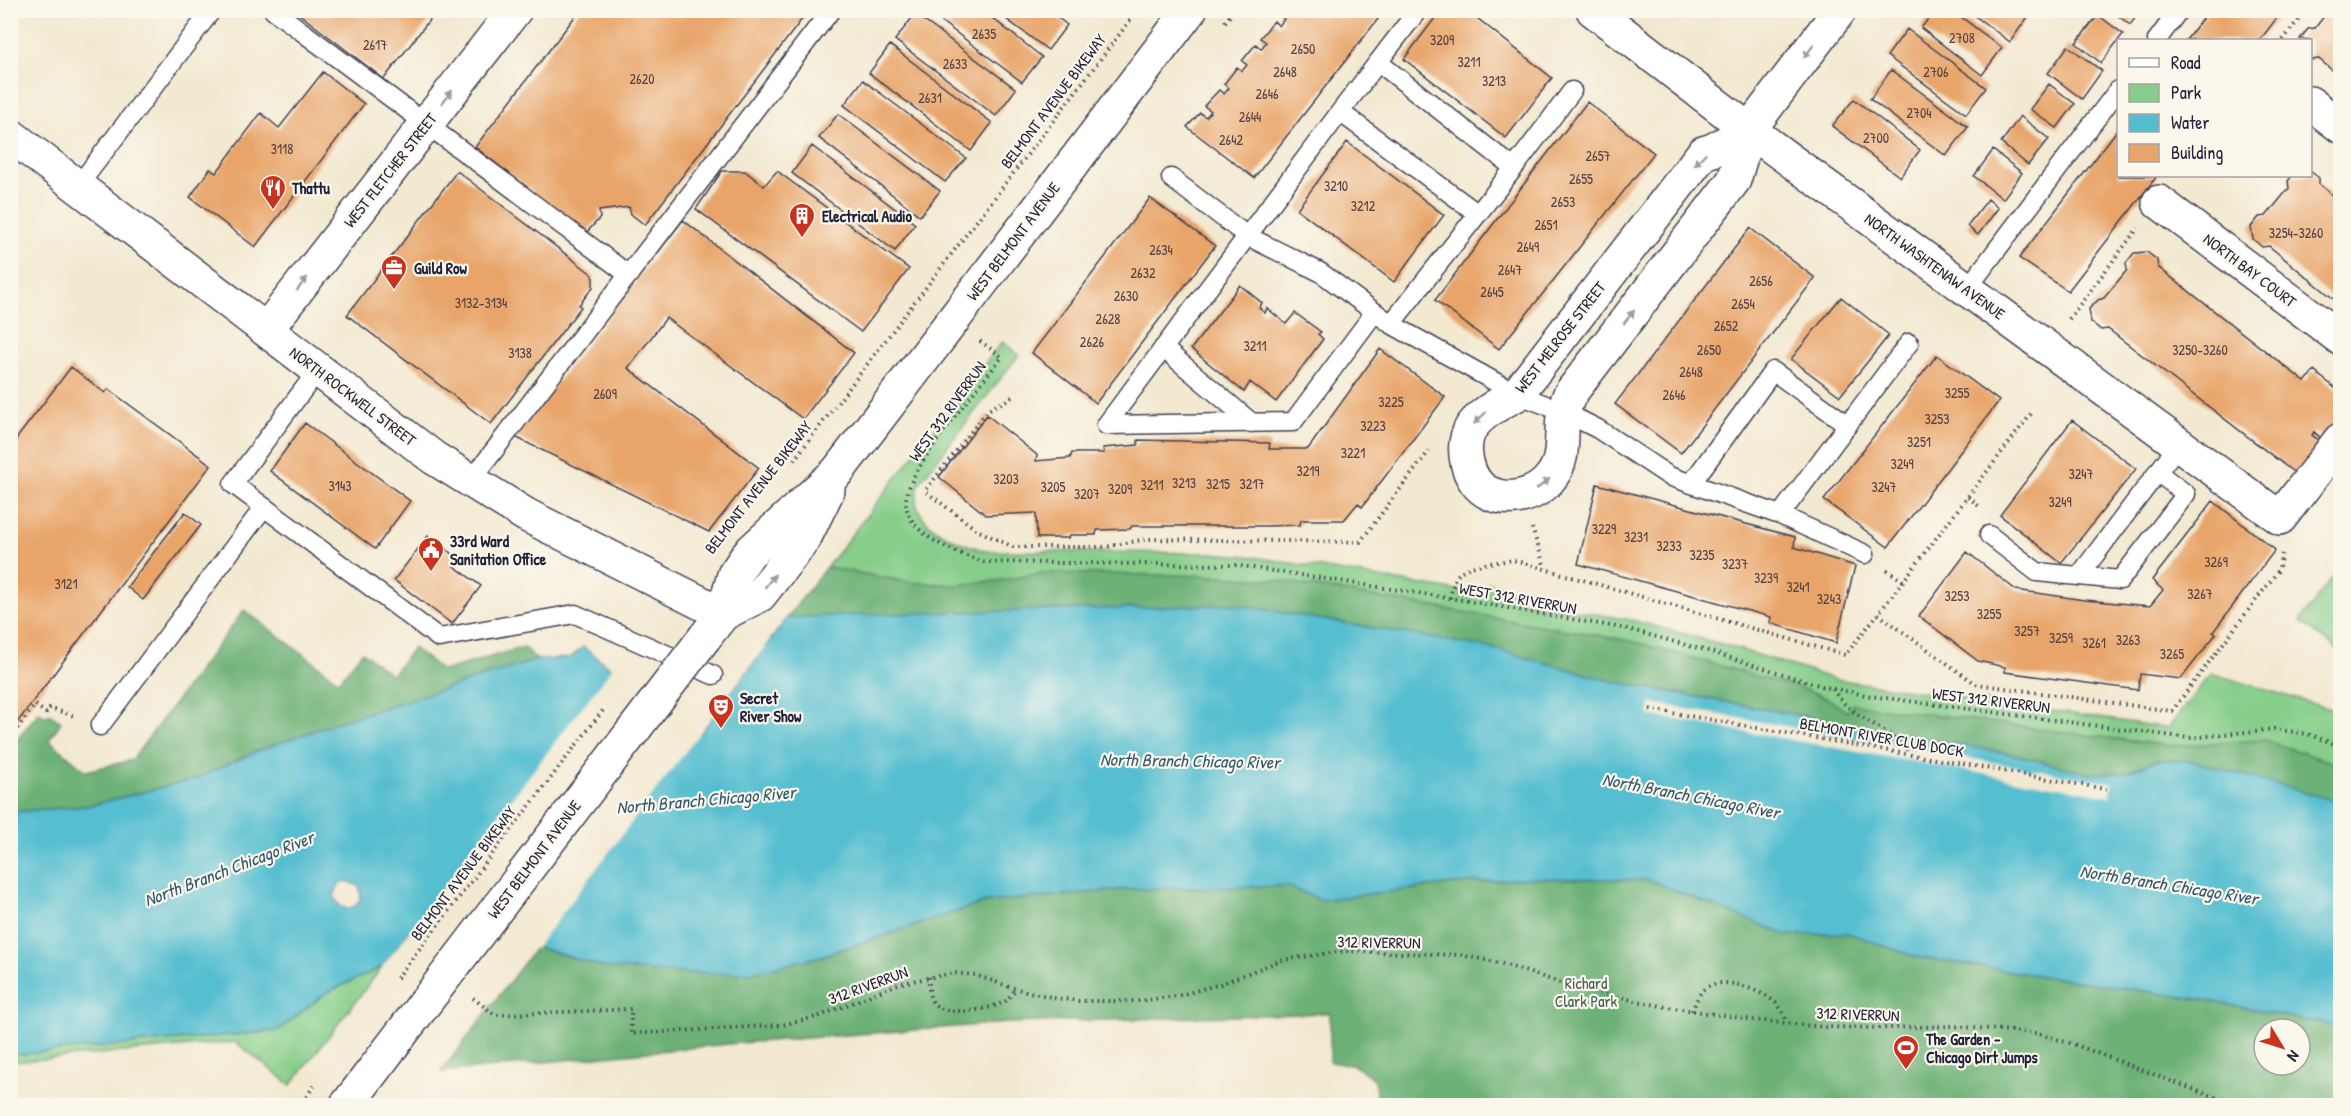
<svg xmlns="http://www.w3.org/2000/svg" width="2351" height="1116" font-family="'Patrick Hand',sans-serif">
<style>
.green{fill:#86ce8a;stroke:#547862;stroke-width:1.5}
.forest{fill:#6cb176;stroke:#476a58;stroke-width:1.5;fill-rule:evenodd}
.water{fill:#54bed0;stroke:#3b7086;stroke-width:1.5;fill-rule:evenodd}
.pier{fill:#f3e9d1}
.building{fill:#e8a469}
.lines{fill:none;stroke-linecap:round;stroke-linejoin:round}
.service-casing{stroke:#414052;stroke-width:21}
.minor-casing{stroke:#414052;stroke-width:36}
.secondary-casing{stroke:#414052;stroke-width:36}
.path{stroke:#414052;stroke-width:4;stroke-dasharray:1.5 4.5;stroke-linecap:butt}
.service{stroke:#fff;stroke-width:18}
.minor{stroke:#fff;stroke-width:33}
.secondary{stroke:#fff;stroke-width:33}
.secondary-bridge-casing{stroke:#414052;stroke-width:36;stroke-linecap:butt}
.path-bridge{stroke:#414052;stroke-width:4;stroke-dasharray:1.5 4.5;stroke-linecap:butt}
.secondary-bridge{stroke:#fff;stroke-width:33}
.oneway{fill:#9c9ca7}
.labels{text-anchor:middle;stroke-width:4.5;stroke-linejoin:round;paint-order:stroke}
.number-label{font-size:14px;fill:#544246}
.street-label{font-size:16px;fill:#22223b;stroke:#fbf7ec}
.poi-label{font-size:16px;font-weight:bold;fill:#22223b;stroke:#fbf7ec;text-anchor:start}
.park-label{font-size:16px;fill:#455e57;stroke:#fbf7ec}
.water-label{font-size:18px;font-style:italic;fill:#34596f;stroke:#fbf7ec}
</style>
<rect width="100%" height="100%" fill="#fbf7ec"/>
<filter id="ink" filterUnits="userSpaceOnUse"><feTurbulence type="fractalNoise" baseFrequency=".0167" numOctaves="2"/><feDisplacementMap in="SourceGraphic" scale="12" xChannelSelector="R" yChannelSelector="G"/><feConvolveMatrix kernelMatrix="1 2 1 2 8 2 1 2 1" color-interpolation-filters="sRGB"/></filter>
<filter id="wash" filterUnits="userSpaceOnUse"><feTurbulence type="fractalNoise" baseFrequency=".008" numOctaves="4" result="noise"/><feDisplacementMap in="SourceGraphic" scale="24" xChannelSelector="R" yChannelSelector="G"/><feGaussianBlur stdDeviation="1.35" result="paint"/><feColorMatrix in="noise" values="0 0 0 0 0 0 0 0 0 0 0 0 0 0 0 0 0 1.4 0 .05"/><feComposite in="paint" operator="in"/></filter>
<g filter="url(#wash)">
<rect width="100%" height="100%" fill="#f3e9d1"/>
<path class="green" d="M1002,342L1019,355L919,483C918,490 915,499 917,506C927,533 962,544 986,551L1212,553L1248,556L1471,593L1489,583L1510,589L1522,602L1632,620L1732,647L1834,679L2168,728L2211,673L2340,712V802L2192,761L787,618Z
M2340,567V652L2300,621Z
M382,967L291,1085L235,1042L11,1062V1055L277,1031L326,993Z"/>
<path class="forest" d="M826,567L908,582L954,585L1003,580L1042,573L1219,576L1277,580L1631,641L1803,689L1827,698L1847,712L1853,704L2170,746L2264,740L2340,765V802L2192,761L2157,760L2126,773L2089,774L2016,755L1611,681L1491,648L1231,604L1122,610L787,618Z
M244,610L339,681L362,652L392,675L413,648L443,671L523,647L537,660L338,722L257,751L197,779L87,806L11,812L10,748L39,712L46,717L49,714L61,722L49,740L86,771L132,760Z
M1528,878L1649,880L1787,935L1848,933L1916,957L2205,1000L2340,1027V1106L1363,1105L1376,1100L1375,1079L1353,1065L1330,1062V1013L1007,1023L740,1043L441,1072L536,947L606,968L818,957L986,902L1130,889L1287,886L1320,900L1454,884ZM2264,1029H2300V1065H2264Z"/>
<path class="water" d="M1231,604L1491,648L1611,681L2016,755L2089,774L2126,773L2157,760L2192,761L2340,802V1027L2205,1000L1916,957L1848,933L1787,935L1649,880L1527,878L1454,884L1320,900L1287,886L1130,889L986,902L818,957L749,973H680L606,968L536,947L449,881L382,967L326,993L277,1031L11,1055V812L87,806L196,779L257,751L338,722L537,660L570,658L583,647L700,734L787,618C935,610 1083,612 1231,604ZM347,881L359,886L361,894L359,902C353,909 346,910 339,905L334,896L339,884Z"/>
<path class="pier" d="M762,646L765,647L535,949L449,885L384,969L382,967L614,666L700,730Z
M1651,703L2112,783L2110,796L1649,715Z"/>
<g id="blocks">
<path class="building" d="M294,10H437L384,79Z
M580,10H809L645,225L631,214L629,207L599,211L600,218L586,233L475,147Z
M926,10H982L1042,57L1022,82Z
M994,10H1049L1067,25L1048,50Z
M1283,10H1385L1254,178L1187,127L1200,113L1206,117L1211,111L1204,106L1219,90L1224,94L1229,88L1224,84L1237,67L1242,71L1247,65L1242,61L1256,44L1261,49L1266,42L1260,38L1274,21L1279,26L1284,19L1279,15Z
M1441,10H1467L1552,78L1506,138L1404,59Z
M1935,10H1952L2002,48L1982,75L1921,28Z
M1967,10H2026L2030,14L2010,42Z
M2111,10H2141L2130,25Z
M2209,10H2283L2260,40H2186Z
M2329,10H2340V77L2319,59L2310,60V40L2300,39L2308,29L2315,28Z
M915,14L1016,89L996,116L895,40Z
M2098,15L2123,34L2101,63L2076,43Z
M1907,29L1986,88L1966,114L1887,56Z
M890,45L992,123L971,151L869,73Z
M2068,46L2102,71L2082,99L2048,73Z
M1891,70L1968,127L1946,156L1870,99Z
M323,72L364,104L255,247L190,197L210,169L216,173L261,113L279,128Z
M863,80L966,158L945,182L844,105Z
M2049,84L2075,104L2057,128L2030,109Z
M1854,99L1920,150L1900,177L1832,126Z
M1587,102L1654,153L1499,349L1435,300Z
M838,114L940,191L920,216L819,138Z
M2020,116L2049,139L2028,165L2001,143Z
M2118,129V176H2157L2068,291L2019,258Z
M1347,142L1444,215L1394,282L1297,209Z
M812,146L915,224L895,251L792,173Z
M1993,150L2022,173L2003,199L1974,176Z
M457,171L593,275V287L579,305L581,307L491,424L347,315Z
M722,171H745L764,186L777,171L909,269L861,332L696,209Z
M2310,171L2319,178V184L2340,202V304L2269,246L2262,247L2253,239L2251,227L2259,217L2266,216L2289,188L2288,181L2292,176H2310Z
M1150,198L1215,246L1096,403L1032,353Z
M1988,199L1998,208L1978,235L1967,226Z
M683,220L854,353L803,419L666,318L628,368L759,468L709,532L515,437Z
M1750,228L1815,278L1681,453L1615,404Z
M2147,252L2157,260L2158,267L2305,382L2314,371L2340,392V415L2322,439L2314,432L2312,435L2321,442L2296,474L2108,329L2101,330L2091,322L2089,309L2098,300L2104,298L2127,270L2126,263L2134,253Z
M1240,285L1262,303L1259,308L1265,313L1267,308L1286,324L1295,313L1321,332L1318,334L1323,339L1276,402L1250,382L1244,392L1191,349Z
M1841,297L1889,335L1840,396L1791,359Z
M1380,349L1445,397L1362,507L1358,503L1344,520H1301L1300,525L1267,526H1132L1130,529L1097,530L1096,535H1070L1069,538H1037L1036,513L986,515L939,477L987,415L1037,455L1036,461L1070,458L1072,453H1104L1103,448L1138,445V440L1270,443L1269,449H1308Z
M1937,355L1999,401L1888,547L1824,500Z
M71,367L105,393L108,389L211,465L10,732V447Z
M2072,420L2136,469L2061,563L2000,515Z
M305,423L410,501L375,549L270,471Z
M1597,484L1795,537L1794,547L1855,566L1836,643L1770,623L1771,617L1578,564Z
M2213,501L2275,550L2213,632L2216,634L2181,679L2140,674L2138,690L2005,672V667L1978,661L1919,616L1967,552L2016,590L2084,600L2150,606L2163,590L2152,580Z
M185,512L201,525L143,600L127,587Z
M428,536L459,559L454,566L481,586L452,624L394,580Z
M789,1101H827L833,1106H786Z"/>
</g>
</g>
<g filter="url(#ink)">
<use href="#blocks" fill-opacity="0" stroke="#414052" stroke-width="1.5"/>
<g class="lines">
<defs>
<path id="service" d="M273,10L629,275
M2157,40L2179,10
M1378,62L1514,168L1572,91
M1340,112L1478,214
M1171,178L1247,236L1320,272L1391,324L1517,394L1564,412L1598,429L1669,476L1780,515L1865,554
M78,186L212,10
M1967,289L2118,90
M1375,312L1293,422L1106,425L1340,112L1418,10
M1391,324L1514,168
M1163,348L1252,423
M470,482L831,10
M1691,484L1773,371L1848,425
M264,507L439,638L575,614L713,675
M1780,515L1909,343
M1989,535L2037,572L2079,576L2179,444
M2079,576L2120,580L2186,494L2157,472
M100,726L264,507L233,484L318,370"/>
<path id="minor" d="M1593,10L1749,130L2280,518L2340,440
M2310,103L2340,126
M1749,130L1713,150L1703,153L1517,394C1501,403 1484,411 1473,425C1458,445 1467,483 1489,493C1510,503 1538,495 1551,477C1567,457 1559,434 1564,411C1565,405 1568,399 1570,394L1734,180L1749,130L1840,10
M10,135L434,458L526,515L723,614
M2159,202L2340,338
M266,330L515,10"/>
<path id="secondary" d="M723,614L760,595L804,539L828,490
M705,637L723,614L734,575L749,553L837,472L1190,10
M346,1106L636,727"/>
</defs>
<use href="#service" class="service-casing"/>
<use href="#minor" class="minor-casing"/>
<use href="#secondary" class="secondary-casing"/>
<path class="path" d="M1225,22L1234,10
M2283,40L2306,10
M2069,319L2138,228
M980,341L1002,357C981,384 908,469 906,499C904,535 957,553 984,562L1235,565L1450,598L1628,629L1715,653L1825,687L1871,696L2189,738L2274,729L2308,734L2340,746
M1012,397L988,410L925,491L977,530L1013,547H1106L1147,539L1360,542L1429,451
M2031,414L1878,614L1976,684L2172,711L2278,571L2282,554
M794,460L1138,10
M1968,497L1981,508
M1532,528L1545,568
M1887,570L1903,581
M1450,598C1452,590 1454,577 1461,572C1470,564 1500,562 1513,560L1845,655L1878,614
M1833,689C1849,719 1890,726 1911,754
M1650,709L2111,790
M10,738L35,705L46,713L50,708L74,716
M929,977C929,985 928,998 934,1004C946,1017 994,1010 1007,1000C1010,997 1013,992 1016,989
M473,998L495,1015L631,1009V1034L782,1025L820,1016L898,984L953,973L975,975L1013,988L1055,998L1079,1001H1139L1177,996L1220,984L1282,960L1344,951L1460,955L1500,963L1579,989L1661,1006L1754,1020L1824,1027L1883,1028L1952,1026L2036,1033L2076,1045L2200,1092L2243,1106
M1692,1011C1696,1002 1699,992 1707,987C1725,976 1760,990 1775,1002C1781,1007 1784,1015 1787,1022
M299,1106L314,1086"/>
<use href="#service" class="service"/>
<use href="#minor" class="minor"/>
<use href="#secondary" class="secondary"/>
<defs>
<path id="secondary-bridge" d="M636,727L705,637"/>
</defs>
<use href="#secondary-bridge" class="secondary-bridge-casing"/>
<path class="path-bridge" d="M397,978L604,709"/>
<use href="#secondary-bridge" class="secondary-bridge"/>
</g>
<defs><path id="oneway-solid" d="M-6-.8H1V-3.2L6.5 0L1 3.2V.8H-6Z" transform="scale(1.5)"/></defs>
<g class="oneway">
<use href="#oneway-solid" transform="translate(1809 51) rotate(127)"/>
<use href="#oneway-solid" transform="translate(447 97) rotate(-52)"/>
<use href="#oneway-solid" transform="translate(1700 159) rotate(134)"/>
<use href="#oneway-solid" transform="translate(302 284) rotate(-52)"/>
<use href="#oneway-solid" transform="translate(1629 317) rotate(-52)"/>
<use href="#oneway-solid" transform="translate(1480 418) rotate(136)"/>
<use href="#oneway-solid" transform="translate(1543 484) rotate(-39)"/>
<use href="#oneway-solid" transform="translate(770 581) rotate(-52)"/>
</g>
</g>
<defs>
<symbol id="restaurant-pin" viewBox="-11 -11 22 30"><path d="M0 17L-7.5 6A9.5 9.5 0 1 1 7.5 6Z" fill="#c8321e" stroke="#fbf7ec"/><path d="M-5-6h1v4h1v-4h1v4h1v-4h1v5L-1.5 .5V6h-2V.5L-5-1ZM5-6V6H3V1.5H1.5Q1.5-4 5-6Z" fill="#fff"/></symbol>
<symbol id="building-pin" viewBox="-11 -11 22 30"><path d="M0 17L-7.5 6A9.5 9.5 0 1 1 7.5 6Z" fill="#c8321e" stroke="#fbf7ec"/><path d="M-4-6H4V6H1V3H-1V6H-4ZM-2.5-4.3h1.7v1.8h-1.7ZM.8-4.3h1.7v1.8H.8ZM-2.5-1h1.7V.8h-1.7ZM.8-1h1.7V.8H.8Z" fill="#fff"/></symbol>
<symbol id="office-pin" viewBox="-11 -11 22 30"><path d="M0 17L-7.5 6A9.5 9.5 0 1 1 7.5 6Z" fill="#c8321e" stroke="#fbf7ec"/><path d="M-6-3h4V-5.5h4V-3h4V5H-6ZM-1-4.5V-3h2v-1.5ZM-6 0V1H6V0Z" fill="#fff"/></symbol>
<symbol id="civic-pin" viewBox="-11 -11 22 30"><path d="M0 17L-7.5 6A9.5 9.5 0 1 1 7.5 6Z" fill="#c8321e" stroke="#fbf7ec"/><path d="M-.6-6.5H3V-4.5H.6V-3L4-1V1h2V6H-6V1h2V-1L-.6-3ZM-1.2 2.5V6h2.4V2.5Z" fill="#fff"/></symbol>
<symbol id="theatre-pin" viewBox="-11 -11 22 30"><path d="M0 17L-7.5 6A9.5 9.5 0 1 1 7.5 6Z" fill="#c8321e" stroke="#fbf7ec"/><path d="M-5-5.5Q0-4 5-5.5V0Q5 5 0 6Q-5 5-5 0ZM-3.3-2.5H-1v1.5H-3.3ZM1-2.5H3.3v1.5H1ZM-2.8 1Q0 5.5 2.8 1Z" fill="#fff"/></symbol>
<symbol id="stadium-pin" viewBox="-11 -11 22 30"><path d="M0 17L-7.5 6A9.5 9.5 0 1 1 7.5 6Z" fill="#c8321e" stroke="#fbf7ec"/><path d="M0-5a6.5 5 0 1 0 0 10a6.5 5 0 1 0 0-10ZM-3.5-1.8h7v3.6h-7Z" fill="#fff"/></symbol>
</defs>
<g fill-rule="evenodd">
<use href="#restaurant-pin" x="258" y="173" width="30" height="40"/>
<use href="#building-pin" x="787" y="201" width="30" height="40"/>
<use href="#office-pin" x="379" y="253" width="30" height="40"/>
<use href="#civic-pin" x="416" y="535" width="30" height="40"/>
<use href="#theatre-pin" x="706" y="692" width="30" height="40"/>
<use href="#stadium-pin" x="1891" y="1033" width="30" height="40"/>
</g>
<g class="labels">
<g class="number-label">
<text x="984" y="39">2635</text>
<text x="1962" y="43">2708</text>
<text x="1442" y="45">3209</text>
<text x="375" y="50">2617</text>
<text x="1303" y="54">2650</text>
<text x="1469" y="67">3211</text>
<text x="955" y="69">2633</text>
<text x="1285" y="77">2648</text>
<text x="1936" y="77">2706</text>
<text x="642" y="84">2620</text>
<text x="1494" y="86">3213</text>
<text x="1267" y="99">2646</text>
<text x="930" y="103">2631</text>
<text x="1919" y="118">2704</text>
<text x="1250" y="122">2644</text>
<text x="1876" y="143">2700</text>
<text x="1231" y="145">2642</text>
<text x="282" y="154">3118</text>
<text x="1598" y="161">2657</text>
<text x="1581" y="184">2655</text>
<text x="1336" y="191">3210</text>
<text x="1563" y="207">2653</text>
<text x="1363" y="211">3212</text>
<text x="1546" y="230">2651</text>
<text x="2296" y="238">3254-3260</text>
<text x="1528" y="252">2649</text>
<text x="1161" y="255">2634</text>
<text x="1510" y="275">2647</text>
<text x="1143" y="278">2632</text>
<text x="1761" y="286">2656</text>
<text x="1492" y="297">2645</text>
<text x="1126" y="301">2630</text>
<text x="481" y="308">3132-3134</text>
<text x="1743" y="309">2654</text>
<text x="1108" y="324">2628</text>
<text x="1726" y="331">2652</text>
<text x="1092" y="347">2626</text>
<text x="1255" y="351">3211</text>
<text x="1709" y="355">2650</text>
<text x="2200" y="355">3250-3260</text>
<text x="520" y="358">3138</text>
<text x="1691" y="377">2648</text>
<text x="1957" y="398">3255</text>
<text x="605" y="399">2609</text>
<text x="1674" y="400">2646</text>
<text x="1391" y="407">3225</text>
<text x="1937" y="424">3253</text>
<text x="1373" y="431">3223</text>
<text x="1919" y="447">3251</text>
<text x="1353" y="458">3221</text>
<text x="1902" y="469">3249</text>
<text x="1308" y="476">3219</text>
<text x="2081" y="479">3247</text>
<text x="1006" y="484">3203</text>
<text x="1184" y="488">3213</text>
<text x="1218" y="489">3215</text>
<text x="1252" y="489">3217</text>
<text x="1152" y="490">3211</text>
<text x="340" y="491">3143</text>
<text x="1053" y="492">3205</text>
<text x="1884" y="492">3247</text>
<text x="1120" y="494">3209</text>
<text x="1087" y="499">3207</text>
<text x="2060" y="507">3249</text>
<text x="1604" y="534">3229</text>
<text x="1636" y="542">3231</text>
<text x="1669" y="551">3233</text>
<text x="1702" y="560">3235</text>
<text x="2216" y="567">3269</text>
<text x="1735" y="569">3237</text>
<text x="1766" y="583">3239</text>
<text x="66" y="589">3121</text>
<text x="1798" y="592">3241</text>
<text x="2200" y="599">3267</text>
<text x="1957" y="601">3253</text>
<text x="1829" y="604">3243</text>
<text x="1989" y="619">3255</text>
<text x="2027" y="636">3257</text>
<text x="2061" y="643">3259</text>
<text x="2128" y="645">3263</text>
<text x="2094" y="648">3261</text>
<text x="2172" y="659">3265</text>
</g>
<g class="street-label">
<text transform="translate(1053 101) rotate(-53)" y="6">BELMONT AVENUE BIKEWAY</text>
<text transform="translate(390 170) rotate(-52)" y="6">WEST FLETCHER STREET</text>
<text transform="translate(1013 241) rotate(-53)" y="6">WEST BELMONT AVENUE</text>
<text transform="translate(1935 266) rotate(36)" y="6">NORTH WASHTENAW AVENUE</text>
<text transform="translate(2250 270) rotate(37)" y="6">NORTH BAY COURT</text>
<text transform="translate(1560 337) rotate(-52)" y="6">WEST MELROSE STREET</text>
<text transform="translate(353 396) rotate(37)" y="6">NORTH ROCKWELL STREET</text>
<text transform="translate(947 411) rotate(-54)" y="6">WEST 312 RIVERRUN</text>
<text transform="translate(758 487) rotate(-52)" y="6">BELMONT AVENUE BIKEWAY</text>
<text transform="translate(1518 598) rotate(10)" y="6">WEST 312 RIVERRUN</text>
<text transform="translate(1991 700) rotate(7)" y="6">WEST 312 RIVERRUN</text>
<text transform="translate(1882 737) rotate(10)" y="6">BELMONT RIVER CLUB DOCK</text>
<text transform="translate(534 859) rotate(-53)" y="6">WEST BELMONT AVENUE</text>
<text transform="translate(463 873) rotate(-53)" y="6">BELMONT AVENUE BIKEWAY</text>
<text transform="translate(1379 942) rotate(1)" y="6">312 RIVERRUN</text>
<text transform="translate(868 985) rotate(-20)" y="6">312 RIVERRUN</text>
<text transform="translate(1858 1014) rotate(2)" y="6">312 RIVERRUN</text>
</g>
<g class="poi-label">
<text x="292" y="194">Thattu</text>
<text x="822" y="222">Electrical Audio</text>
<text x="414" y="274">Guild Row</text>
<text x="450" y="547">33rd Ward<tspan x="450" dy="18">Sanitation Office</tspan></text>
<text x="740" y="704">Secret<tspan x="740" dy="18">River Show</tspan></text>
<text x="1926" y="1045">The Garden -<tspan x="1926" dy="18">Chicago Dirt Jumps</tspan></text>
</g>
<g class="park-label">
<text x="1586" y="989">Richard<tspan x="1586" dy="18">Clark Park</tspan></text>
</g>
<g class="water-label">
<text transform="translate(1190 761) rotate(1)" y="6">North Branch Chicago River</text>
<text transform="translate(1691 796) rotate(11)" y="6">North Branch Chicago River</text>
<text transform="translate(706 800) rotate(-5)" y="6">North Branch Chicago River</text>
<text transform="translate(229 869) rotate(-21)" y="6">North Branch Chicago River</text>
<text transform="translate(2169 885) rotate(9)" y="6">North Branch Chicago River</text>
</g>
</g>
<rect width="2351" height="1116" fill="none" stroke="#fbf7ec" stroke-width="36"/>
<rect x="2117" y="39" width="195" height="138" fill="#fbf7ec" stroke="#a4a2a5" stroke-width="1.5"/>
<rect x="2129" y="58" width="30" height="9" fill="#ffffff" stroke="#a4a2a5" stroke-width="1.5"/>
<text x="2171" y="69" font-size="18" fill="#22223b">Road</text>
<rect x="2129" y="84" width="30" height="18" fill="#86ce8a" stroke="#a4a2a5" stroke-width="1.5"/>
<text x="2171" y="99" font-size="18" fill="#22223b">Park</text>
<rect x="2129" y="114" width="30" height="18" fill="#54bed0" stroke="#a4a2a5" stroke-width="1.5"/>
<text x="2171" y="129" font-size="18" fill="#22223b">Water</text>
<rect x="2129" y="144" width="30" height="18" fill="#e8a469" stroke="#a4a2a5" stroke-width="1.5"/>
<text x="2171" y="159" font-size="18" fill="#22223b">Building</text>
<g transform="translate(2282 1047) rotate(128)"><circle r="28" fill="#fbf7ec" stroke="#a4a2a5" stroke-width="1.5"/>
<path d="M0-4.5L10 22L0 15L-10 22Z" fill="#c8321e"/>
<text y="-9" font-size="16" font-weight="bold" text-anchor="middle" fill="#22223b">N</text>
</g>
</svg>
